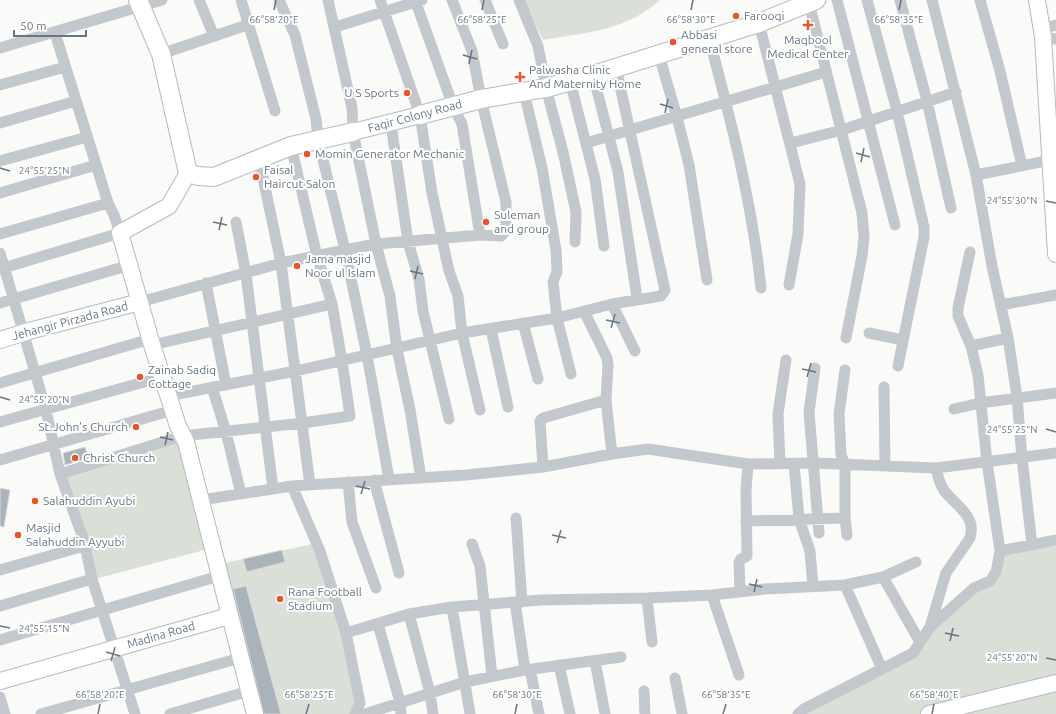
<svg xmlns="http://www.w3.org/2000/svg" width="1056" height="714" font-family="Ubuntu,sans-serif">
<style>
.green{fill:#dadfd7}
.building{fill:#aab3b9;stroke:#dcdcda}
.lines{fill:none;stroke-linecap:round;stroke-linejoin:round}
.secondary-casing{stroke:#b3babf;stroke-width:18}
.primary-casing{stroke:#b5babe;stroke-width:20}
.street{stroke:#c3c8cc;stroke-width:11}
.secondary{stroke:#fff;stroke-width:16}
.primary{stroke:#fff;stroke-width:18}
.ticks{fill:none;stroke:#657683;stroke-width:1.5}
.poi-dot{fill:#e4572e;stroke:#fff;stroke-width:1.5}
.labels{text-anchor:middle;stroke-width:4;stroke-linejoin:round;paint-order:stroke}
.poi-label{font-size:12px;fill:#657683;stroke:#fff;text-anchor:start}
.street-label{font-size:12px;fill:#657683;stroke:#fff}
.ticks-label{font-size:10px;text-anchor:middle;fill:#657683;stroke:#fff;stroke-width:4;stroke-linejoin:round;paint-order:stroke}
</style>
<rect width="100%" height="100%" fill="#fafaf8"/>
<path class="green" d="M523,0H660C628,30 584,33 543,40Z
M182,440L212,548L95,579L65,477Z
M1056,539V714H797L912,653L930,626L990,580L1000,549Z
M317,543L360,703L355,714H257L216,565Z"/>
<path class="building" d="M85,447L89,458L65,465L63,453Z
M0,488L10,490L4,527L0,526Z
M282,550L285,562L247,572L243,559Z
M246,586L281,714H264L233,589Z"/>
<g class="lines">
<defs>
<path id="secondary" d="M1037,0L1043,37L1056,254
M353,132L420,115
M188,173L169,206L120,233L152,345L178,426L186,442L255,714
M0,340L29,331L140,302
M0,681L229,616
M929,714L1056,683"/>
<path id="primary" d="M138,0L161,54L188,173L198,176L214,177L291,146L353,132
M420,115L481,99L546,88L593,75L759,23L816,0"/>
</defs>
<use href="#secondary" class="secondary-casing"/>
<use href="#primary" class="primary-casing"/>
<path class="street" d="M199,0L214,36
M241,0L275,111
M279,0L295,35L316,119L318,139L345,250L367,355L389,479
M328,0L352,108L353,132L376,244L390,296L397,349L410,410L421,478
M380,0L420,115L432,193L449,271L458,296L462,333L480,410
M415,0L453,106L462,124L480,235
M485,0L503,44
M519,0L538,46L546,88L563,152L576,212L575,242
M837,0L895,225
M867,0L897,111L924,227V237L898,366
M900,0L927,101L951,208
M932,0L976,175L992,266L1008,338L1017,397L1022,458L1032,545
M980,0L1000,71L1022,166
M809,3L862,213L864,237L862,256L846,338
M759,23L800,184L798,234L789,285
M335,27L422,0
M1041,29L1056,25
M1043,37L1056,39
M709,38C731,120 752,203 761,288
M0,48L162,0
M161,54L247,25
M659,55L677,117L689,165L707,280
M593,75L618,172L637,298
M570,81L595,179L604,246
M0,85L65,67
M524,92L542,168L556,250L557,272L553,282L557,318L571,374
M0,123L76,101
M391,124L408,242L419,279L423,311L449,419
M586,143L826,72
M791,143L842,130L956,92
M259,159L281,263L310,485
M0,161L87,137
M976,175L1056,159
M0,193L96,165
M236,222L246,274L273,489
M0,234L108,203
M0,253L46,410L60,474L84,541L92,579L135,714
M0,269L120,233L114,215L108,203L55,33
M206,283L226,385
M140,302L281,263L345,250L376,244L480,235L501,236L504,233L506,228V202L481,99L472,51L452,0
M0,303L130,265
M612,304L635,351
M1001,305L1056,295
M584,311L607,358L608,366L606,400L612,454
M523,323L538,379
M491,329L508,407
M869,333L903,340
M152,345L332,304
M971,346L1008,338
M815,368L809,412L819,533
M845,370L839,414L841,455L845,464V518L847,535
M0,383L150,339
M212,387L226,432L241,494
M884,387L885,466
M168,396L296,371L462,333L557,318L612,304L661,296L665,290L616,68
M954,409L980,403L1056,393
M0,422L162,377
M0,460L173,410
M780,464L778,414L786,360
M794,464L799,519L810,551L813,586
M543,467L540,421L543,418L606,400
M60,474L182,436L303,423L350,416L342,361L332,304L317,256L291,146
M374,480L399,573
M348,482L352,522L376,588
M292,486L320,551L346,633L360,703L355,714
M201,500L292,486L466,475L543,467L612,454L648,449L748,464L814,463L936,468L1056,453
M516,518L522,602
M746,521L845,518
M472,544L480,566L492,676
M1000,551L1056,540
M0,570L84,546
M883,577L920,642
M845,585L882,669
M740,592L739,563L741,559L747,556L746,490L748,464
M712,595L739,675
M647,598L652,642
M515,602L525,670
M0,606L92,579
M452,607L470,714
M409,614L430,693L433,714
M378,624L400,702L401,714
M930,627L946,573L970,538C977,515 955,506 943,489C939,482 938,476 936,468
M346,633L409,614L452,607L541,600L647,598L712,595L765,589L845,585L883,577L916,562
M0,640L219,576
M595,661L605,714
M559,665L570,714
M530,669L539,714
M675,678L682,714
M644,691L645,714
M0,697L5,714
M41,714L240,658
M170,714L249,691
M365,714L465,682L525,670L621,657
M798,714L804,709L913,653L930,627L974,588L990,581L996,572L1000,551L987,462L978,375L971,346L958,316V308L970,252"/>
<use href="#secondary" class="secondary"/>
<use href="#primary" class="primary"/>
</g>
<path class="ticks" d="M274,10L276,0M482,10L484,0M691,10L693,0M899,10L901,0M463,55L477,59M469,64L472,50M660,104L673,108M665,113L668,99M856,153L870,157M861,162L864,148M0,168L10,171M1046,201L1056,203M213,222L227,225M219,230L222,217M410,271L423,274M415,279L418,266M606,320L620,323M611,328L615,314M802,369L816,372M807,377L811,363M0,397L10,400M1046,429L1056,432M160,437L173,440M165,445L168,432M356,486L370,489M361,494L365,481M552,535L566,538M557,543L561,530M749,584L762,587M754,592L757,579M0,626L10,628M945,633L959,636M950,641L953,628M106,652L120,656M1046,658L1056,660M111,661L115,647M98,714L100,704M306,714L309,704M515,714L517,704M723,714L726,704M932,714L934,704"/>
<g class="poi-dot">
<circle cx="736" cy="16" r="4"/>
<path d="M806 19h4v4h4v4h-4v4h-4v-4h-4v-4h4z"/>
<circle cx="673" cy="42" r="4"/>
<path d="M518 71h4v4h4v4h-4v4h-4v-4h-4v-4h4z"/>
<circle cx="407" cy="93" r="4"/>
<circle cx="307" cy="154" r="4"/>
<circle cx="256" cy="177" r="4"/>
<circle cx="486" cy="222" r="4"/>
<circle cx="297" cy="266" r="4"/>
<circle cx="140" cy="377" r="4"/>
<circle cx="136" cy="427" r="4"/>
<circle cx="75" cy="458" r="4"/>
<circle cx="35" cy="501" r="4"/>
<circle cx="18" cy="535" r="4"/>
<circle cx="280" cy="599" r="4"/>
</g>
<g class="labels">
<g class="poi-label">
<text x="744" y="20">Farooqi</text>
<text x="681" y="39">Abbasi<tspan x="681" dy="14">general store</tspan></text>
<text x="808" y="44" text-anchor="middle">Maqbool<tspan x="808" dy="14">Medical Center</tspan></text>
<text x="529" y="74">Palwasha Clinic<tspan x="529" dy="14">And Maternity Home</tspan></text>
<text x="399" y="97" text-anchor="end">U S Sports</text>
<text x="315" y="158">Momin Generator Mechanic</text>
<text x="264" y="174">Faisal<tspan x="264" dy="14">Haircut Salon</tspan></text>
<text x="494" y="219">Suleman<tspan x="494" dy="14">and group</tspan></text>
<text x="305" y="263">Jama masjid<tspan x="305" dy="14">Noor ul Islam</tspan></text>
<text x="148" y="374">Zainab Sadiq<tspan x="148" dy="14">Cottage</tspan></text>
<text x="128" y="431" text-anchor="end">St.John's Church</text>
<text x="83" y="462">Christ Church</text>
<text x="43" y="505">Salahuddin Ayubi</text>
<text x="26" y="532">Masjid<tspan x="26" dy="14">Salahuddin Ayyubi</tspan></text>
<text x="288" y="596">Rana Football<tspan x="288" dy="14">Stadium</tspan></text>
</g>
<g class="street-label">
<text transform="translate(415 116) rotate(-15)" y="4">Faqir Colony Road</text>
<text transform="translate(70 321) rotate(-15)" y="4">Jehangir Pirzada Road</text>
<text transform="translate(161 635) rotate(-16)" y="4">Madina Road</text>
</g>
</g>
<g class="ticks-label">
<text x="274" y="23">66°58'20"E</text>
<text x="482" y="23">66°58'25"E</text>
<text x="691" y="23">66°58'30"E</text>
<text x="899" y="23">66°58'35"E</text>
<text x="44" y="174">24°55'25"N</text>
<text x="1012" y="204">24°55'30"N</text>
<text x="44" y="403">24°55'20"N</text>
<text x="1012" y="433">24°55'25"N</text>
<text x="44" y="632">24°55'15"N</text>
<text x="1012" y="661">24°55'20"N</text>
<text x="100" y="698">66°58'20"E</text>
<text x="309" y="698">66°58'25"E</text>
<text x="517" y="698">66°58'30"E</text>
<text x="726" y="698">66°58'35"E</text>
<text x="934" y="698">66°58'40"E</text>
</g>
<path d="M14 30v6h72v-6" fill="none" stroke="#657683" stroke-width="2"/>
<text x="20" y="30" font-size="12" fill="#657683" stroke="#ffffff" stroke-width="3" paint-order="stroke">50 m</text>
</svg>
